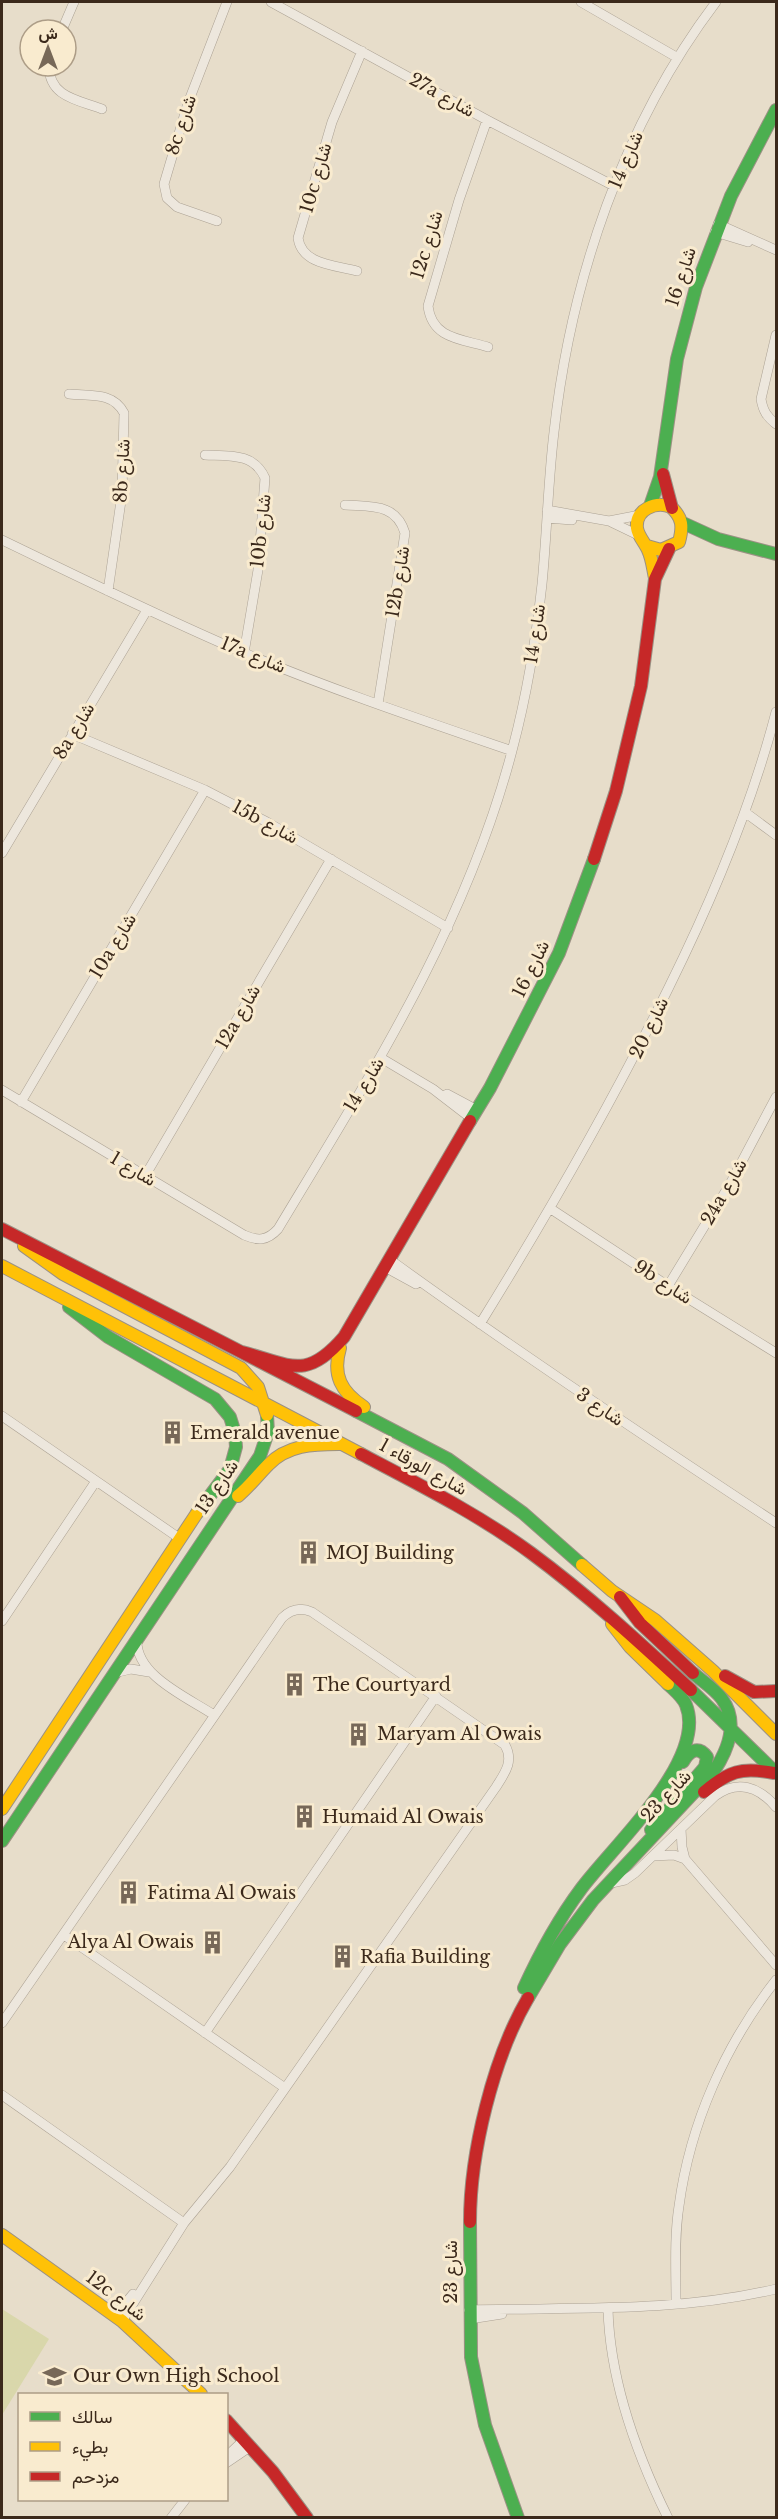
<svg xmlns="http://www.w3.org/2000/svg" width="778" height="2519" font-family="'Libre Baskerville',Vazirmatn,serif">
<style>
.green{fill:#d9d7ab}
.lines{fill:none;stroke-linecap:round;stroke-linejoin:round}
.street-casing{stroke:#aca294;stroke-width:10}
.fast-casing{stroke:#9b9184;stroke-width:14}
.slow-casing{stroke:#9b9184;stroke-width:14}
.jam-casing{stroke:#9b9184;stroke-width:14}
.street{stroke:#ede7dd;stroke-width:9}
.fast{stroke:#4caf50;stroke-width:12}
.slow{stroke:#ffc107;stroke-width:12}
.jam{stroke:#c62828;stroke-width:12}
.labels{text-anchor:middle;stroke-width:6;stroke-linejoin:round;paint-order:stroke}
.street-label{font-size:18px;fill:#3b291b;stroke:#f9ebcf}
.poi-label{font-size:18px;fill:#3b291b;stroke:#f9ebcf;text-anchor:start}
</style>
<rect width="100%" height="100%" fill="#e7ddca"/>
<path class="green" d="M2,2309L49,2339L2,2415Z"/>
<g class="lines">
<defs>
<path id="street" d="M271,2L487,120L614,186
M581,2L678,58
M62,30L74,2
M49,66C49,97 78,100 102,109
M487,120L459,200L428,306C432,339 461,339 488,347
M217,221L177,207L167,198L164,184L188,103L227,2
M718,224L776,250
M715,232L748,242
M357,271C335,265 302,265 298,238L332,122L362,51
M776,335L761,399C763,411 767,417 776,424
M69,394C91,396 113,392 124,413L122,494L108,591
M205,455C230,456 254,453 265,478L258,570L244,653
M345,505C371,507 396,503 405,533L378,704
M547,510L609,521L640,515
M547,518L572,520
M611,522L638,535
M2,540C81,578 160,617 242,652C330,689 422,720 512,751
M72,734L205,790L267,822L448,928
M746,813L776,835
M2,853L147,610
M381,1058L433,1089L472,1119
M2,1090L244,1235C258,1241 267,1241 278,1229C370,1076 468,923 513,747C527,694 536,639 542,584C547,533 548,482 554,432C571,279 623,125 716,2
M447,1094L477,1110
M21,1102L205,790
M145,1176L331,859
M551,1209L668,1286L776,1353
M389,1259C516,1351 645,1437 776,1523
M385,1267L416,1284
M668,1286L730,1184L776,1097
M480,1324C548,1214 612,1103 669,987C713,898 751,808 776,712
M2,1416L179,1538
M2,1621L96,1481
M137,1638C134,1675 187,1697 214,1715
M114,1673L131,1669L149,1672
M681,1829L682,1847L685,1859L776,1965
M653,1856L674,1855L685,1859
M607,1884L625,1880L635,1873L715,1796C738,1779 759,1787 776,1807
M64,1935L285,2088
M2,2023L282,1618C291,1609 301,1607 312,1612L505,1745C514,1761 505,1773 496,1787L230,2167L184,2223L122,2321
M205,2033L436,1696
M2,2095L184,2223
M676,2303C676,2271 674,2238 679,2206C690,2124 725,2045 776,1980
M608,2309C610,2381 636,2453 668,2518
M469,2310C571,2307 676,2313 776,2289
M115,2316L133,2294
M470,2319L502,2314
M226,2457L245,2439
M226,2463L251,2446
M171,2518L185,2500"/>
<path id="fast" d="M650,506L660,477L677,359L696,287L731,196L776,110
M683,523L718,539L776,554
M470,1121L490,1088L559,953L594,859
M69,1307L108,1337L215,1399L230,1417L235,1433L236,1447L230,1469L197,1513
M356,1411L448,1459L523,1513L582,1565
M691,1690L776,1773
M651,1830L705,1767L707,1757C698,1745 689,1751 683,1762
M2,1841L260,1456L268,1432L267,1415
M524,1988C540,1953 558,1920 581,1889C611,1848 708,1760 686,1705C683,1697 674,1690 668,1684
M528,1998L560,1944L593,1900L714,1771C728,1750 739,1722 722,1699C715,1689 702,1681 693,1673
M470,2222L471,2357L485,2425L518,2518"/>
<path id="slow" d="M647,546L661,550L679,542C683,527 683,518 671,507C656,501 635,509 637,528C638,536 645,543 648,550C652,558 653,569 655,578
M24,1246L63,1274L241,1368L258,1387L267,1415
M2,1266L361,1454
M340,1348C332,1375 341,1392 364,1407
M238,1496C249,1487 258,1475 268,1465C287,1445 313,1444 339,1444
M582,1565L612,1591L655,1620L713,1671L776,1734
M612,1624L630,1647L668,1684
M2,1809L197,1513
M2,2235L122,2321L201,2394"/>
<path id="jam" d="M663,474L672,508
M594,859L616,791L641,686L655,579L669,549
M2,1229L356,1411
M242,1352C291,1365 306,1381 344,1337L470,1121
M361,1454C418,1484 478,1514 531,1553C588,1595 639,1642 691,1690
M620,1597L640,1623L693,1673
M725,1676L754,1692L776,1691
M704,1792C729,1771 741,1767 774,1773
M470,2222C470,2153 493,2058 528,1998
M226,2420L273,2472L307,2518"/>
</defs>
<use href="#street" class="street-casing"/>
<use href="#fast" class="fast-casing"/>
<use href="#slow" class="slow-casing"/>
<use href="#jam" class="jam-casing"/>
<use href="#street" class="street"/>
<use href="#fast" class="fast"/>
<use href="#slow" class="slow"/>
<use href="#jam" class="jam"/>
</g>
<defs>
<symbol id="building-bare" viewBox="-9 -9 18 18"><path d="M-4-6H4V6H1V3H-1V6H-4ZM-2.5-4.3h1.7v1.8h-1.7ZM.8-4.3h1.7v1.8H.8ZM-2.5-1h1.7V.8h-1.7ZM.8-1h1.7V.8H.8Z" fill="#776858" stroke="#f9ebcf" stroke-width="2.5" paint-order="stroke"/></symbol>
<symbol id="school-bare" viewBox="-9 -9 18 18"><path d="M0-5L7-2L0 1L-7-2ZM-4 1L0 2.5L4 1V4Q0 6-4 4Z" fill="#776858" stroke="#f9ebcf" stroke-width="2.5" paint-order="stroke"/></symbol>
</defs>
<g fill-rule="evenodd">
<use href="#building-bare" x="156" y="1416" width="33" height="33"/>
<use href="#building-bare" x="292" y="1536" width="33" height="33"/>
<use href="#building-bare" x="278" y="1668" width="33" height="33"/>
<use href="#building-bare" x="342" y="1718" width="33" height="33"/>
<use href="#building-bare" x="288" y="1800" width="33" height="33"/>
<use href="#building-bare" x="112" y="1876" width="33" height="33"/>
<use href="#building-bare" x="196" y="1926" width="33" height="33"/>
<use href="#building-bare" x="326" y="1940" width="33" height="33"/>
<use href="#school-bare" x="38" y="2360" width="33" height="33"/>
</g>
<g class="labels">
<g class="street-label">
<text transform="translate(442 95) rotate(29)" y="6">27a شارع</text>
<text transform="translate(181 125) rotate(-72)" y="6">8c شارع</text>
<text transform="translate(626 160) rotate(-67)" y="6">شارع 14</text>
<text transform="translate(316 178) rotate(-74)" y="6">10c شارع</text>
<text transform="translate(427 245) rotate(-73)" y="6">12c شارع</text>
<text transform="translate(681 277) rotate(-72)" y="6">شارع 16</text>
<text transform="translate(122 471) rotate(-87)" y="6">8b شارع</text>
<text transform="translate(261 531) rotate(-84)" y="6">10b شارع</text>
<text transform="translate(398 582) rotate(-81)" y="6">12b شارع</text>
<text transform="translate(535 634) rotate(-82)" y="6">شارع 14</text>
<text transform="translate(253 655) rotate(22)" y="6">17a شارع</text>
<text transform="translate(74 731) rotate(-59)" y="6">8a شارع</text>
<text transform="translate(265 822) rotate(28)" y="6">15b شارع</text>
<text transform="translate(113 946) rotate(-59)" y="6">10a شارع</text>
<text transform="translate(531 969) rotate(-64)" y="6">شارع 16</text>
<text transform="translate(238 1017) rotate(-60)" y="6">12a شارع</text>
<text transform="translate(649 1028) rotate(-64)" y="6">شارع 20</text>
<text transform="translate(364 1085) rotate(-59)" y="6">شارع 14</text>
<text transform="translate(133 1169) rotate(31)" y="6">شارع 1</text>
<text transform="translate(724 1192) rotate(-60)" y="6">24a شارع</text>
<text transform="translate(663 1282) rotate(33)" y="6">9b شارع</text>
<text transform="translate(600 1407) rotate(34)" y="6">شارع 3</text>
<text transform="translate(423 1467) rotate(29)" y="6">شارع الورقاء 1</text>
<text transform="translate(217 1487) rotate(-56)" y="6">شارع 13</text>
<text transform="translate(666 1796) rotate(-47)" y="6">شارع 23</text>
<text transform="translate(451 2272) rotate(-90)" y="6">شارع 23</text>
<text transform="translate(116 2296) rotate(37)" y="6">12c شارع</text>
</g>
<g class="poi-label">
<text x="190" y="1439">Emerald avenue</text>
<text x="326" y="1559">MOJ Building</text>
<text x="313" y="1691">The Courtyard</text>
<text x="377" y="1740">Maryam Al Owais</text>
<text x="322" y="1823">Humaid Al Owais</text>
<text x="147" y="1899">Fatima Al Owais</text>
<text x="194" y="1948" text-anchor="end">Alya Al Owais</text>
<text x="360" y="1963">Rafia Building</text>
<text x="73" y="2382">Our Own High School</text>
</g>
</g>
<rect width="778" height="2519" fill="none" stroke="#3b291b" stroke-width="6"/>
<rect x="18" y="2393" width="210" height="108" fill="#f9ebcf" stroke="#ad9d87" stroke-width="1.5"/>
<rect x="30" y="2412" width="30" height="9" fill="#4caf50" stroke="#ad9d87" stroke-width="1.5"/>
<text x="72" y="2423" font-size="18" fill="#3b291b">سالك</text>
<rect x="30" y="2442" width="30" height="9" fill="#ffc107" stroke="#ad9d87" stroke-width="1.5"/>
<text x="72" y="2453" font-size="18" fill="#3b291b">بطيء</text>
<rect x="30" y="2472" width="30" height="9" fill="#c62828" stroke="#ad9d87" stroke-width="1.5"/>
<text x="72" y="2483" font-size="18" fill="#3b291b">مزدحم</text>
<g transform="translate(48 48)"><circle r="28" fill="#f9ebcf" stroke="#ad9d87" stroke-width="1.5"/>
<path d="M0-4.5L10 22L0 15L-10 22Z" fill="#776858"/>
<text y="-9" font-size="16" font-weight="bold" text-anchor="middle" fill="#3b291b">ش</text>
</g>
</svg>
